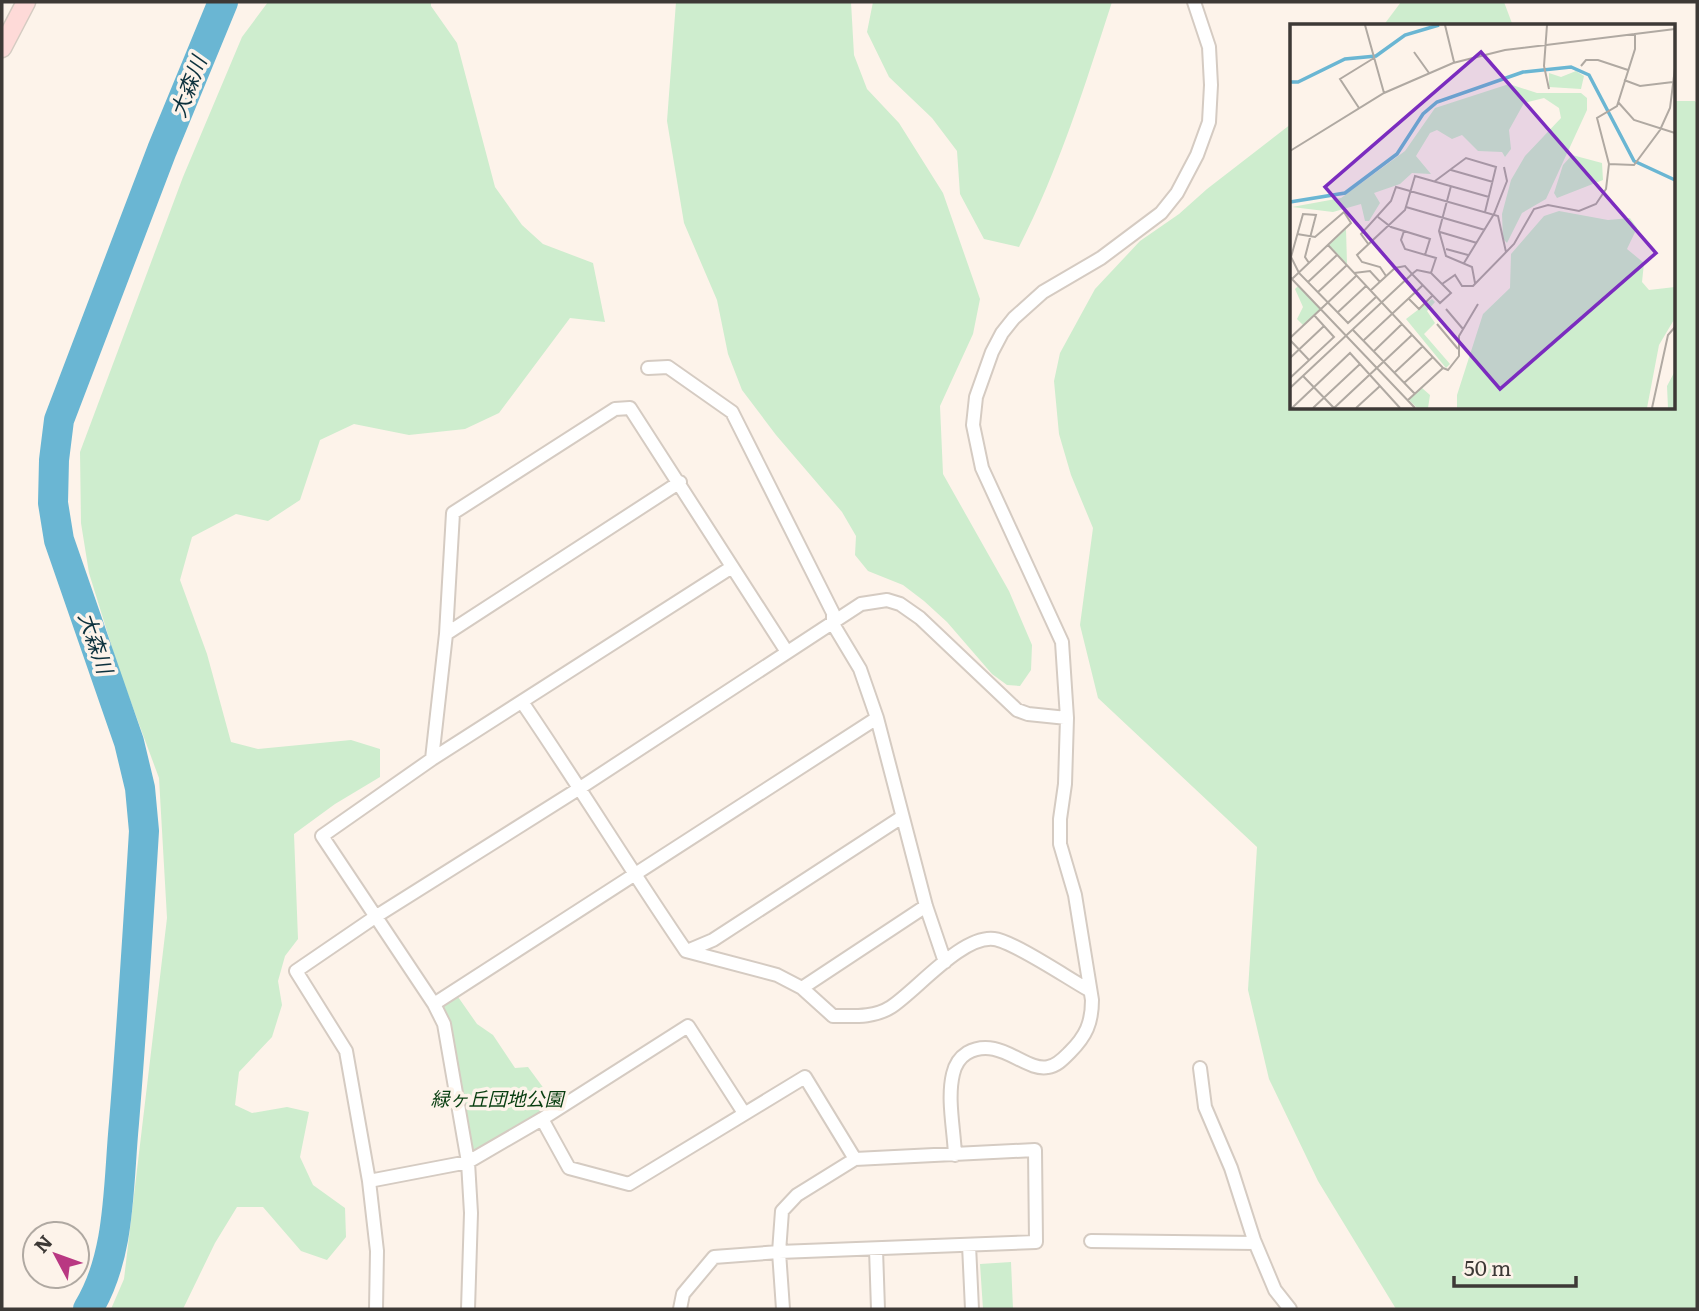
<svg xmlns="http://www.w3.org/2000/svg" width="1699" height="1311" font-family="Literata,'Noto Sans JP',serif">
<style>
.green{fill:#ceedce}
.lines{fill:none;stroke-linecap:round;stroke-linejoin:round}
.river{stroke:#6ab6d3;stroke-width:30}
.street-casing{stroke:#d5cbc2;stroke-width:16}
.secondary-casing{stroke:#d5cbc2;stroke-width:21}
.street{stroke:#fff;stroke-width:12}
.secondary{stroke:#fedad8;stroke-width:18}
.labels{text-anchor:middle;stroke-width:7;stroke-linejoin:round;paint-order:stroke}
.park-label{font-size:19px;font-style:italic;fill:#083e10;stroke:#fdf3ea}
.water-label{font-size:21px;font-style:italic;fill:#0c313d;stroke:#fdf3ea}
.inset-river{fill:none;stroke:#6ab6d3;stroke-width:3.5}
.inset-road{fill:none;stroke:#b0a9a2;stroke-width:2}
.view{fill:#7b2cbf;fill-opacity:0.15;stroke:#7b2cbf;stroke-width:3.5}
.inset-edge{fill:none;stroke:#3d3936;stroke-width:3.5}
</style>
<rect width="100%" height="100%" fill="#fdf3ea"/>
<path class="green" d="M268,2H431V6L457,43L495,187L522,225L543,244L593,263L605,322L570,318L499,413L465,429L409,435L354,424L320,440L300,500L268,521L236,514L192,537L180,580L207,654L231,742L258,749L351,740L380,749V777L335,804L294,834L298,939L285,956L278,981L282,1005L272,1037L239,1072L235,1105L252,1113L287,1107L309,1112L300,1157L313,1185L345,1208L346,1237L327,1260L301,1251L263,1207H237L215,1243L183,1309H111L124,1279L167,918L159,778L119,670L89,573L81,523L80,452L183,177L242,37Z
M676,2H851L854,55L867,89L899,123L943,193L980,299L973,334L940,406L943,474L1009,591L1032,645L1031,670L1020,686L1007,685L992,674L947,622L924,601L903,585L868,571L855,555L856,536L842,512L776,435L742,390L728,354L717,300L684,223L667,121Z
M873,2H1112C1085,85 1059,169 1019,247L984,239L960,194L957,151L932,118L889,77L867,32Z
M1401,2H1504L1513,26H1383Z
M1673,101H1695L1697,104V1309H1396L1318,1181L1269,1079L1248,990L1257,847L1098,698L1080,625L1093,528L1071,475L1059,434L1054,381L1060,353L1095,289L1140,241L1179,214L1207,189L1291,124V408H1673Z
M456,994L477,1024L493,1035L515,1068L528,1067L556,1105L471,1156L440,1005Z
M1011,1262L1013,1309H983L980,1264Z"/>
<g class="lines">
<path class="river" d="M88,1309C121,1255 118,1185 124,1123C132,1026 138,928 144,831L140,788L129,742L59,540L53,503L54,460L59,420L162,150L223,2"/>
<defs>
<path id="street" d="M648,368L668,367L732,412L833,613V624L860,669L877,718L926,906L945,962
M446,634L680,482
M522,702C578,784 630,869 686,951L777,975L802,988L833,1016C853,1016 874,1018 891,1007C917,990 962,935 994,939C1013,941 1069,979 1089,990
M432,759L446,634L453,513L615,409L630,408L787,652
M687,951L713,940L902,817
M802,988L926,906
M434,1004L877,718
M1200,1068L1205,1107L1231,1168L1254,1240L1275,1290L1290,1309
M542,1119L569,1168L629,1184L805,1077L855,1159
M955,1155C954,1129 947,1099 953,1074C955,1065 959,1058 967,1053C999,1035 1025,1072 1048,1067C1057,1066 1064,1058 1070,1052C1086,1036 1092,1023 1092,1000L1075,895L1060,844V819L1065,784L1067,718L1062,642L982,468L973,425L976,397L992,352L1002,333L1014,318L1043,292L1101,258L1161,213L1177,193L1197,155L1209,122L1211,85L1209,47L1194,2
M369,1181L468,1162L542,1119L688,1026L744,1113
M1091,1241L1255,1243
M969,1245L972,1309
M876,1249L878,1309
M376,1309L377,1251L369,1181L346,1051L296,971L375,917L580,788L861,604L887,600L900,604L920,618L1017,710L1028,714L1067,718
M468,1309L471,1213L468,1162L444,1024L434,1004L322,836L432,759L732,567
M680,1309L683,1294L714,1257L779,1252L1036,1242L1035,1150L855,1159L797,1195L782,1211L779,1252L783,1309"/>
<path id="secondary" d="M2,48L26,2"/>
</defs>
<use href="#street" class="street-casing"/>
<use href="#secondary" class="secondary-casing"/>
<use href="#street" class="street"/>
<use href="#secondary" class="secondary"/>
</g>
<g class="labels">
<g class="park-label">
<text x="497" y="1106">緑ヶ丘団地公園</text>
</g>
<g class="water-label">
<text transform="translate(189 87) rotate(-69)" y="7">大森川</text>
<text transform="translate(95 643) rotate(71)" y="7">大森川</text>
</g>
</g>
<g transform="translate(1290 24)">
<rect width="385" height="385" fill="#fdf3ea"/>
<path d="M286,47L294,52L291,65L259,63V49L271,53ZM219,60L247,69H291L297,74V86L256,175L232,189L217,219L213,215L212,190L221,156L235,132L271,94L269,84L254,74L234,79L219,106L221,125L215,133L212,128L188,127L172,111L162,115L147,106L140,109L126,132L141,150L122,149L110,160L84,169L90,179L79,197H75L71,180L43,188L2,183L51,174L115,127L145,84ZM282,131L312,139L313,156L267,174L264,169L273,141ZM269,187L318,196L340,194L347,204L337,225L354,239L352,258L359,266L385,263V294L369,321L357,384H167V371L193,290L220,264L221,230L254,192ZM56,205L57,240L39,221ZM8,262L30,285L13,301L7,295L13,283L5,265ZM142,275L145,278L137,287L145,299L134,310L160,340L156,344L116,295ZM385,347V384H378L377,362ZM132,364L140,371L138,384H127L119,376Z" fill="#ceedce"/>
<path class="inset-river" d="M0,58H8L55,35L86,32L115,11L149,1M0,178L55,169L107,130L133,90L147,78L233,48L281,43L299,51L344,137L385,156"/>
<path class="inset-road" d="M75,1L94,69M155,1L164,38M257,1L254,42L259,65M124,28L139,49M291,42L296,36H308L338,46M334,56L350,62L383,58M328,78L344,96L385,109M69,84L50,55L84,34M0,127L94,69L163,39L215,26L385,5M319,140L307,94L327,82L345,25V9M161,146L203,158M145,157L176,134L206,143L195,188M161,162L149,207L156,232L182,243L185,259M116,183L195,206M88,193L101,203L140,215L135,231M114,207L111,216L115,225L146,234L141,249M150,208L187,219M38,221L153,344M79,221L71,210L101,177L106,163L208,192L216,228M156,225L178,231M19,239L15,233L26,191L13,190L1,233L9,249L58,299L86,273M174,239L204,190L217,157L214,143M64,249L80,247L90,258M96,252L90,243L72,238L67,231L115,186L125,152L199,173M0,253L125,384M2,255L61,199L54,188L25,213L7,210M18,258L47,231M152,260L165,251L172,262H183L224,220L244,185L258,181L289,187L306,180L316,165L319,140L344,141L370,106L380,84L385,44M28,268L57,241M118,274L129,285L143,271M156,285L173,305M47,289L76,262M147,300L168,325M63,306L125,370M0,314L66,252M0,316L19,336M74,316L133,261M84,327L112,300M0,334L34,302M104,349L133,322M13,352L44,384L122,311M0,354L44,313L24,291M114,359L143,333M0,364L122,250L127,246L141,249L161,269L150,279L122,250L115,242L105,244L80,267M118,376L153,344L158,346L169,332V312L188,280M2,384L60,329L110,384M23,384L70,340M66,384L90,362M362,384L378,311L385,303"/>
<path class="view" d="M191,28L366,229L210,365L35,163Z"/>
<rect width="385" height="385" class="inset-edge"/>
</g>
<rect width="1699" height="1311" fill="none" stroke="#3d3936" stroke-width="7"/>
<g transform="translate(56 1255) rotate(311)"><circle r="33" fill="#fdf3ea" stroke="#b0a9a2" stroke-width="2"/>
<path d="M0-5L12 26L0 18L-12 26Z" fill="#b93882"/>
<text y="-10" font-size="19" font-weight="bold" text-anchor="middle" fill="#3d3936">N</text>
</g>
<path d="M1454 1276v10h122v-10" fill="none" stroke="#3d3936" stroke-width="3.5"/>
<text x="1464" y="1276" font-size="21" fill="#3d3936" stroke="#fdf3ea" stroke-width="5" paint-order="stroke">50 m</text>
</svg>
